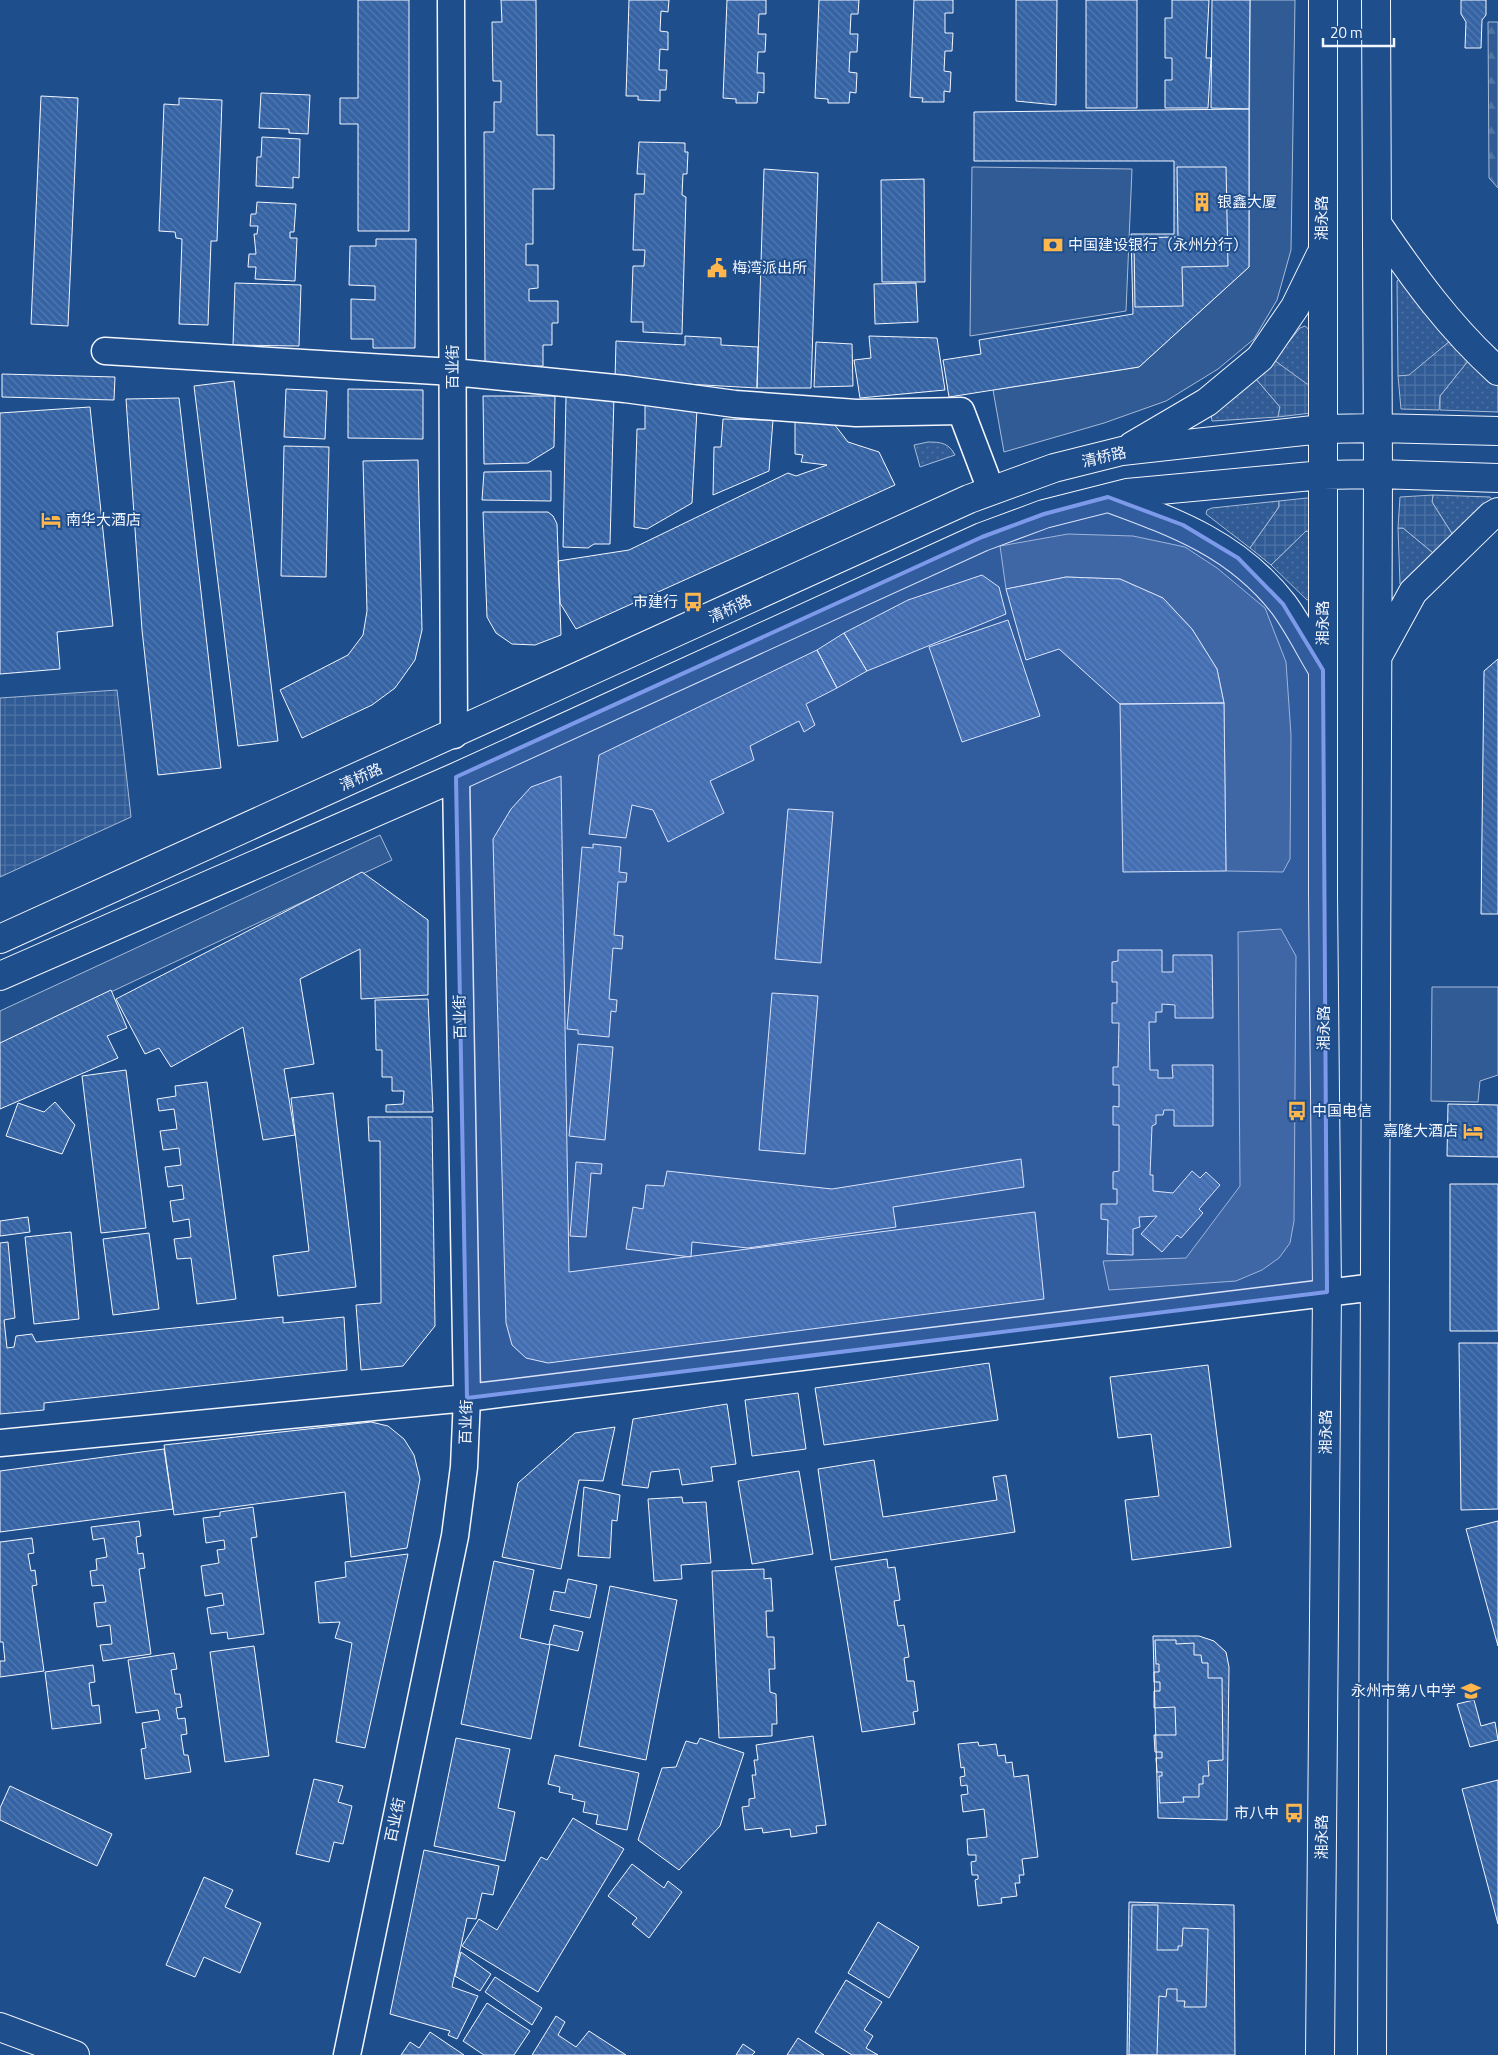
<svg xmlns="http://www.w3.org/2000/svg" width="1498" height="2055" font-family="'Titillium Web','Noto Sans SC',sans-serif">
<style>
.grass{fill:url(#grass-dots);stroke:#a8bbd7}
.forest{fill:url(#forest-firs);stroke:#a8bbd7}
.pitch{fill:#305b95;stroke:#a8bbd7}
.plaza{fill:url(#plaza-grid);stroke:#a8bbd7}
.building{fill:url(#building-back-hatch);stroke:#f2f6ff}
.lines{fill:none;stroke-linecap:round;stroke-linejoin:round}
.minor-casing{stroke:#f2f6ff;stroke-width:29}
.major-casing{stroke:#f2f6ff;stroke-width:30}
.minor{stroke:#1f4e8c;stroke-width:26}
.major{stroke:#1f4e8c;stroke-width:28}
.marked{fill:#7d9aea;fill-opacity:0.2;stroke:#7d9aea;stroke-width:4;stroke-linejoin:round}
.labels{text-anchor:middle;stroke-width:4;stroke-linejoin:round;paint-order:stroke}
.poi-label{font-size:15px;fill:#f2f6ff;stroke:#1f4e8c;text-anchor:start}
.street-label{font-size:15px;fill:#f2f6ff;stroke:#1f4e8c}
</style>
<defs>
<pattern id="grass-dots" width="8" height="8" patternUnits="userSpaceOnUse" patternTransform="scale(1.25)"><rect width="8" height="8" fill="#305b95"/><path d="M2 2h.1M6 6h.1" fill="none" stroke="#4e73a5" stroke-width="1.8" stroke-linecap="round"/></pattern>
<pattern id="forest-firs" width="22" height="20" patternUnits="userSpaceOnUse" patternTransform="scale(1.25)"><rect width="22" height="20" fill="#305b95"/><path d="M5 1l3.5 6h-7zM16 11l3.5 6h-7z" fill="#4e73a5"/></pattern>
<pattern id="plaza-grid" width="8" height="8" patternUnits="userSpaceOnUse" patternTransform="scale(1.25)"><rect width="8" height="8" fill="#305b95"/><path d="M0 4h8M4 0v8" fill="none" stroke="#4e73a5"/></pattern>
<pattern id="building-back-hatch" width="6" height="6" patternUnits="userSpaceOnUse" patternTransform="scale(1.25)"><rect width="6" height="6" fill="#3563a3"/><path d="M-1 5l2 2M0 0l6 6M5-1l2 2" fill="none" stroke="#537ab1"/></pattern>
</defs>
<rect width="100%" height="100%" fill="#1f4e8c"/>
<path class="grass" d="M1400,278L1450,341L1409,376H1398L1397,281Z
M1305,326L1312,332V384L1307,385L1274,360L1300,328Z
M1468,361L1498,385V412L1440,410V396Z
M1256,379L1280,407L1278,417L1212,421L1211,414Z
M928,442C941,442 949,443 955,455L920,467L914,445Z
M1433,495L1490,497L1493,501L1456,540L1432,502Z
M1279,501V507L1250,548L1206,514L1207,510L1212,508Z
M1398,528H1403L1438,557L1403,587L1400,584Z
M1306,531L1313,532L1311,599L1307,600L1271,565Z"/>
<path class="forest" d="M1488,22H1498V188L1489,178Z"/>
<path class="pitch" d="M1250,0H1295L1291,250L1277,300L1254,339L1218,369L1166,401L1104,423L1004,452L993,390L1139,367L1249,267Z
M972,167L1132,169L1126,311L970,336Z
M1068,534L1133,536L1185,547L1217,568L1265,608L1286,662L1291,735L1290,859L1283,872L1226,871L1224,703L1217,669L1192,629L1163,598L1120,579L1066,577L1006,589L1000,546Z
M380,835L392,860L0,1044V1011Z
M1281,929L1296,956L1294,1221L1290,1243L1279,1258L1262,1270L1236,1281L1109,1290L1103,1261L1186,1258L1240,1186L1238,932Z
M1432,987H1498V1075L1480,1081L1478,1102L1431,1101Z"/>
<path class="plaza" d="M1450,341L1468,361L1440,396L1439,410L1401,409L1398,376L1409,375Z
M1274,360L1307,384H1312L1311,413L1278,417L1280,407L1256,379Z
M1433,495L1432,502L1456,540L1438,557L1403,528H1398L1400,497Z
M1307,498L1312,499L1313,532L1306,531L1271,565L1250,548L1279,507V501Z
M117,690L131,817L0,877V698Z"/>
<path class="building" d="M358,0H409V231H358V124H340V98H358Z
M501,0H536L537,135H554V189H533V244H526V265H538V288L529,289V301H558V323H552V345H543V366H485L484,132H494V102H501V81H493L492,22H502Z
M629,0H669L668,12L661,11L660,31L668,32V50L660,49L659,70H667L666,90H660V101L638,100V96H626Z
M727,0H766V14H759L758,34H766L765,52H758L757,73H764V93L758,92L757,103H736V99L723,98Z
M819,0H859L858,14H851L850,34H858L857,52H850L849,72L857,73L856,93L850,92L849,103H828V99L815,98Z
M914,0H953V13H945V33H953L952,51H945L944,71L951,72L950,92L944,91V102H922L923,98L910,97Z
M1016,0H1057L1056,105L1016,101Z
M1086,0H1137V108H1086Z
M1172,0H1209L1206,58H1211L1208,108H1165V80H1172V58H1165V18H1172Z
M1212,0H1250L1249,109L1211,108Z
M1461,0H1486V15L1482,20L1481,48H1465L1466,22L1461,14Z
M261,93L310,95L308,134L289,133V129L259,128Z
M41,96L78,98L68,326L31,324Z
M179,98L222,100L217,241H211L208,325L179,324L182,239L176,238L175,232L159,231L164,104L179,105Z
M1249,109V267L1139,367L949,397L943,360L981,354L979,340L1133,314L1131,234H1174V161H974V112Z
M262,137L300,139L299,178L293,177V188L256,186L257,157H261Z
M639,142L685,143V152H688L687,174H683L682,195L686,197L682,334L643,332V322H631L633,266H644L645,250H633L635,194H644L645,174H637Z
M1177,167H1226L1228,266L1182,267L1183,306L1135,307L1134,238L1178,237Z
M764,169L818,173L811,388H757Z
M924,179L925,282H882L881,180Z
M257,202L296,204L294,232H290V238H297L295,281L255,279L256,267H248L249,254H256L254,234H257L258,226H250L251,214H256Z
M376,239H416L415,348H373V339H351V299L375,300V286L349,285L350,246H376Z
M235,283L301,285L299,346L233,345Z
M916,283L918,322L875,324L874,284Z
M685,336L721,338V345L758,347L757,388L615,380L616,341L685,345Z
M869,336L937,338L945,390L860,398L854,360L871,358Z
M816,342L852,344L853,386L814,387Z
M2,374L115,377L114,400L2,397Z
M234,381L278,741L238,746L194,386Z
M286,389L327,391L325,439L284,437Z
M348,389L423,390V439L348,438Z
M614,395L610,544H594L588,548L563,547L566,396Z
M483,396H555L554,447L528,463L484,464Z
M179,398L221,768L158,775L142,630L126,399Z
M645,404L697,409L692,503L647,529L634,527L637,429H645Z
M90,407L113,626L57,632L60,669L0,674V413Z
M723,419L773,420L769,471L713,495L714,447H721Z
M795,420L834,424L848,442L879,452L895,485L576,629L560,603L558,561L629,550L788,473L796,476L827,465L801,462L803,455L795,454Z
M284,446L329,447L326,577L281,576Z
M418,460L422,630L415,660L395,688L372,705L302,738L280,690L348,655L363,635L367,611L363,461Z
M551,471V501L482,500L484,472Z
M483,512H548L553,516L557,524L561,635L535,645L512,644L496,633L487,617Z
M982,575L999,587L1006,614L867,671L844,633L908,600Z
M1066,577L1120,579L1163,598L1192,629L1217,669L1224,703L1120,704L1059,649L1026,660L1006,589Z
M1008,620L1040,716L962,742L929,647Z
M844,633L867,671L837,688L817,650Z
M817,650L837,688L806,704L815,725L804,732L799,721L750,746L754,760L710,781L724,813L668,842L653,810L632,805L626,838L589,834L599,755Z
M1498,659V914H1481L1484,671Z
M1224,703L1226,871L1123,872L1120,704Z
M561,776L569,1272L1035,1212L1044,1299L548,1363L526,1358L512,1345L506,1323L493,839L511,809L531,787Z
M788,809L833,812L821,963L775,959Z
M593,844L621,847L619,872L627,873L626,882H618L614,935L623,936L622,949L613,948L609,999L617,1000L616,1012L611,1011L609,1037L578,1034V1030L567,1029L582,847L593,848Z
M362,872L428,920V995L361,999L360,949L300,979L314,1064L284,1069L295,1135L263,1140L243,1027L171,1067L159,1048L145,1054L116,999Z
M1118,950H1162V972H1173V955H1212L1213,1018H1175V1005L1162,1004V1012H1156V1022H1149L1150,1070H1158V1078H1173L1172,1065H1213V1126H1174V1110H1164L1163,1115H1156V1124L1152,1126L1150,1175H1153V1191L1173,1193L1192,1171L1200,1178L1206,1172L1220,1185L1199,1209L1203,1213L1181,1238L1177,1235L1162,1252L1141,1234L1157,1216L1139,1217L1140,1227L1133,1229V1255L1107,1254L1108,1220L1101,1219V1204H1117V1189H1113V1172L1119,1171V1125H1113V1106L1119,1107V1085H1113V1067H1118L1119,1023H1112V1003H1117V982H1112V962L1118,961Z
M111,990L127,1028L107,1036L118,1058L0,1109V1043Z
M772,993L818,996L805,1154L759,1150Z
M428,999L433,1112H386V1105L403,1104L404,1091H392V1077H382V1050H376L375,1000Z
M578,1044L613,1047L605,1140L569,1136Z
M126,1070L146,1228L101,1233L82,1076Z
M207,1082L236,1299L197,1304L191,1258L177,1259L174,1239L191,1237L189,1219L173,1222L170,1201L184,1199L182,1185L168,1187L165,1167L181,1165L179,1148L163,1150L160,1131L177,1129L174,1109L159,1111L157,1099L176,1096L175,1086Z
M333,1093L356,1287L278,1296L273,1256L309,1251L291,1098Z
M55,1102L75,1125L62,1154L6,1136L18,1103L44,1112Z
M1448,1104L1498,1105V1157L1447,1156Z
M368,1117H432L435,1326L403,1366L361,1370L356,1305L381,1303L380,1141H369Z
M1021,1159L1024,1187L893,1207L896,1227L748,1248L692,1242L691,1257L626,1249L633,1207L643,1209L646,1185L664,1186L667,1171L832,1189Z
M576,1162L602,1164L601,1174L591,1173L586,1237L570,1236Z
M1450,1184H1498V1331H1450Z
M28,1217L30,1232L0,1236V1221Z
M71,1232L79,1319L34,1324L25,1237Z
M149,1233L159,1309L113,1315L103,1239Z
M8,1242L15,1318L4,1320L7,1348L14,1347L16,1336L32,1334L36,1342L283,1317V1323L344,1317L347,1370L44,1403V1410L0,1414V1243Z
M1459,1343H1498V1509L1461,1510Z
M989,1363L998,1420L824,1445L815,1388Z
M1208,1365L1231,1547L1132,1560L1125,1500L1159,1496L1151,1434L1118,1438L1110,1377Z
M798,1393L806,1449L752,1456L745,1400Z
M727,1404L736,1464L711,1467L713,1481L682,1485L679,1469L651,1472L648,1488L622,1485L633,1419Z
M371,1422L388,1426L404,1439L414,1455L420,1479L407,1548L351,1557L345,1492L174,1515L164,1445Z
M615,1427L603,1481L579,1480L561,1569L502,1557L518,1483L575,1433Z
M164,1449L173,1509L0,1532V1471Z
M874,1460L883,1517L997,1500L993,1477L1006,1475L1015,1532L831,1560L818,1469Z
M799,1471L813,1554L752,1564L738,1481Z
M584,1487L620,1495L617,1521L612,1520L610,1558L578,1556Z
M682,1497L683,1503L706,1502L711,1563L681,1565L682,1579L654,1581L648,1499Z
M253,1507L257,1537L251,1538L264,1634L228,1639L227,1632L211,1634L207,1608L224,1605L222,1593L205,1596L201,1566L219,1563L217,1550L225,1549L224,1540L206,1543L203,1518L220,1516V1512Z
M139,1521L141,1536L136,1537L138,1554L143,1553L145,1568L139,1569L151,1654L103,1661L100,1645L112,1644L110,1625L97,1627L94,1603L106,1602L103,1585L92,1586L90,1571L97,1570L96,1559L107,1557L104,1538L93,1540L91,1527Z
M1498,1521V1646L1466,1529Z
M32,1538L34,1553L28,1554L31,1571L35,1570L37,1585L32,1586L44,1671L0,1677V1661H5L3,1642H0V1542Z
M408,1554L365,1748L336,1742L352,1643L335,1638L340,1622L319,1623L315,1582L346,1577L345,1562Z
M887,1559L888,1568L895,1567L900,1600L894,1601L898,1626L904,1625L909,1657L904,1658L907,1681H914L918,1711L913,1712L915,1724L862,1732L835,1567Z
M494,1561L534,1570L520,1638L550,1645L531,1739L461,1724Z
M764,1569V1579L771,1578L773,1611H766L767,1637H774L775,1669H769L770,1692L776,1694L777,1724H772V1736L719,1738L712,1571Z
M568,1579L597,1585L590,1618L550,1610L554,1591L565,1593Z
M610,1586L677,1600L646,1760L579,1746Z
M554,1625L583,1632L578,1651L549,1644Z
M1153,1636H1199L1214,1641L1226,1652L1229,1667L1227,1820L1158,1818Z
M1155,1640H1176V1644L1194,1643V1655H1201L1202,1663H1208V1678H1222L1223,1760L1208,1761L1209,1776H1203V1784H1199V1797H1183L1184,1802L1160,1803L1159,1776H1162V1772H1157L1156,1758H1162V1752H1155L1154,1735H1176L1175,1707L1154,1708V1691H1160V1682H1154V1672H1159V1664H1156Z
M254,1646L269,1756L225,1762L210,1652Z
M174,1653L177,1669L171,1670L175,1694H180L182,1707L176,1708L178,1719L185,1718L187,1734L181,1735L184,1755H188L191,1772L145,1779L141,1749L146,1748L142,1723L160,1720L158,1710L136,1713L128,1660Z
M93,1665L95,1682L89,1683L92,1706L99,1705L101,1723L52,1729L45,1672Z
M1474,1700L1481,1726L1495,1722L1498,1740L1470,1747L1457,1704Z
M813,1736L826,1825L816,1826L817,1833L791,1837L790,1829L763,1833L762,1828L745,1830L742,1807L749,1806V1799L755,1798L752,1775H756L754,1760H758L756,1745Z
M456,1738L510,1749L498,1808L515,1812L505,1861L434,1846Z
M700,1738L744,1753L720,1826L679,1870L638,1840L662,1768L676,1767L686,1741L697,1744Z
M978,1742L979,1746L996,1744L998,1756L1005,1755L1006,1763L1012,1762L1014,1777L1028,1775L1038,1857L1022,1859L1024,1875H1019L1020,1883H1015L1017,1896L1001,1898L1002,1903L978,1906L975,1880L978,1879V1875H972L971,1862L976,1861V1855H968L967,1839L987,1837L984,1809L963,1812L961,1795L968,1794L967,1785L961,1786L960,1777L965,1776L964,1767L961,1768L958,1744Z
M555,1755L639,1773L627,1830L596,1824L598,1815L583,1812L585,1802L572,1799L573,1795L559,1792L560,1787L548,1784Z
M314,1779L343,1786L338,1802L352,1806L343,1844L334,1842L329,1862L296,1854Z
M1498,1780V1924L1462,1789Z
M10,1786L112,1834L97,1866L0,1820V1808Z
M573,1818L624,1849L538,1992L462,1946L479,1919L497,1930L541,1857L547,1860Z
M424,1850L499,1866L493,1895L482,1893L476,1919L467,1918L452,1987L478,1996L457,2039L448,2035L450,2031L390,2014Z
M632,1864L664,1888L668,1881L682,1892L649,1938L632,1924L637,1918L608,1896Z
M204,1877L233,1890L225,1907L261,1923L240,1973L204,1957L195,1977L166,1965Z
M1129,1902L1234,1905L1235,2055H1127Z
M1132,1905H1158L1157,1950H1178V1946H1182L1183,1928L1208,1929L1206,2007H1184L1185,2001H1177V1989H1167L1166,1997L1159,1996L1157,2055H1129Z
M878,1922L919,1947L889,1998L848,1973Z
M461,1952L491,1974L480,1991L455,1976Z
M495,1977L542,2008L532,2025L485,1992Z
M846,1980L882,2002L864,2030L873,2036L866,2048L878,2055H852L815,2032Z
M487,2003L530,2031L514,2055H484L463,2041Z
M556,2016L565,2022L558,2035L576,2047L589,2031L626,2055H532Z
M430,2032L464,2055H401L410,2042L419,2048Z
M798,2038L824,2055H787Z
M743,2044L755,2052L752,2055H736Z"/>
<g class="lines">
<defs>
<path id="minor" d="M451,0L454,735
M105,351L453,372L625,389L735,404L856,413L961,411L991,490
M0,1443L467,1398L1375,1287
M347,2055L455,1536L464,1467L467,1398L456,777"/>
<path id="major" d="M1378,225C1414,278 1450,328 1498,371
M1132,446L1207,402L1260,358L1295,307L1320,256
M1109,498C1177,523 1237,545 1283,604C1298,624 1310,649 1323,670
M1379,654L1413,592L1491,516L1498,512
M0,939L969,499L1054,468L1122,451L1322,429L1377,428L1498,431
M0,976L456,777L982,537L1044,514L1127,493L1323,475L1378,474L1498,478
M0,2027L75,2055
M1320,2055L1327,1292L1323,894V0
M1372,2055L1378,474L1376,0"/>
</defs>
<use href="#minor" class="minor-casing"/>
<use href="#major" class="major-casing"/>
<use href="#minor" class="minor"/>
<use href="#major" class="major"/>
</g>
<path class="marked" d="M1108,497L1183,525L1238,558L1283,604L1323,670L1327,1292L467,1398L456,777L982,537L1044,514Z"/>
<defs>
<symbol id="building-bare" viewBox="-9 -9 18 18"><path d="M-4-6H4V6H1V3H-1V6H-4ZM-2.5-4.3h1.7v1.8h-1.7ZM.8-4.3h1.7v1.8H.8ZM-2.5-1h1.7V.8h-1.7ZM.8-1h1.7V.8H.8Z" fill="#ffb74d" stroke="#1f4e8c" stroke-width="2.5" paint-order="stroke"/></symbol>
<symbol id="bank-bare" viewBox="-9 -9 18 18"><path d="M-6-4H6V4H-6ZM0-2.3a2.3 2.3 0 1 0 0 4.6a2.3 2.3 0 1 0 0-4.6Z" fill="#ffb74d" stroke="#1f4e8c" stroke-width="2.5" paint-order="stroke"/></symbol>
<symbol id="civic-bare" viewBox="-9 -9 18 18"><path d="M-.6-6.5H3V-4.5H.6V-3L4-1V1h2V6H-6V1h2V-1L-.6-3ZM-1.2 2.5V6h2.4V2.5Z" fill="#ffb74d" stroke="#1f4e8c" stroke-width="2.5" paint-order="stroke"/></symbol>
<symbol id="hotel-bare" viewBox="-9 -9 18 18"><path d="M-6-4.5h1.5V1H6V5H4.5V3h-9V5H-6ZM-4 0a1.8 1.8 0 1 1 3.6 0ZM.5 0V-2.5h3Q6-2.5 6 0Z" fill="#ffb74d" stroke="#1f4e8c" stroke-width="2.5" paint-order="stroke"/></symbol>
<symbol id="bus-bare" viewBox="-9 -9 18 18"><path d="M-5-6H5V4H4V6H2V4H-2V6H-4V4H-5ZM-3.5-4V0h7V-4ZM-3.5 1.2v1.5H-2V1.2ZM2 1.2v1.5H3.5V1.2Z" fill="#ffb74d" stroke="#1f4e8c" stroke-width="2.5" paint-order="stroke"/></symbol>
<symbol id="school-bare" viewBox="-9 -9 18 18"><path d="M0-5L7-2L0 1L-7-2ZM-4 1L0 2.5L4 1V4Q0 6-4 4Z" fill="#ffb74d" stroke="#1f4e8c" stroke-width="2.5" paint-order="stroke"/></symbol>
</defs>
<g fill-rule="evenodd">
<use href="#building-bare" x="1188" y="188" width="28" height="28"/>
<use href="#bank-bare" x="1039" y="231" width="28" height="28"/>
<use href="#civic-bare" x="703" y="254" width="28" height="28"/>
<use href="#hotel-bare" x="37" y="506" width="28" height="28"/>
<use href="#bus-bare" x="679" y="588" width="28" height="28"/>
<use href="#bus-bare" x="1283" y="1097" width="28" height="28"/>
<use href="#hotel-bare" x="1459" y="1117" width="28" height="28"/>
<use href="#school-bare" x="1457" y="1677" width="28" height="28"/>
<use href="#bus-bare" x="1280" y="1799" width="28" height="28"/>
</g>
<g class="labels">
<g class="poi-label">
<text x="1217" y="207">银鑫大厦</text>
<text x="1068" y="250">中国建设银行（永州分行）</text>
<text x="732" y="273">梅湾派出所</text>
<text x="66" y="525">南华大酒店</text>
<text x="678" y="607" text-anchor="end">市建行</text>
<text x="1312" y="1116">中国电信</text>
<text x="1458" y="1136" text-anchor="end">嘉隆大酒店</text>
<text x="1456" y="1696" text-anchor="end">永州市第八中学</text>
<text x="1279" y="1818" text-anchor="end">市八中</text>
</g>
<g class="street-label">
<text transform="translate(1322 218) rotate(-90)" y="5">湘永路</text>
<text transform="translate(453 367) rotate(-90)" y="5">百业街</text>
<text transform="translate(1104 457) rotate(-13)" y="5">清桥路</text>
<text transform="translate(730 609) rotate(-25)" y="5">清桥路</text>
<text transform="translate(1323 623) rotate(-90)" y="5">湘永路</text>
<text transform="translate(361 777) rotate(-24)" y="5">清桥路</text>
<text transform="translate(460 1017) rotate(-91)" y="5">百业街</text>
<text transform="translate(1324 1028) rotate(-90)" y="5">湘永路</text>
<text transform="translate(466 1422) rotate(-88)" y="5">百业街</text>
<text transform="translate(1326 1432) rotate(-90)" y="5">湘永路</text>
<text transform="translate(395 1820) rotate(-78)" y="5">百业街</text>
<text transform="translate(1322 1837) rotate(-90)" y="5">湘永路</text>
</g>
</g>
<path d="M1323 38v8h71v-8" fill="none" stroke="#f2f6ff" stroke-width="2.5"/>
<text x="1330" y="38" font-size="15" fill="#f2f6ff" stroke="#1f4e8c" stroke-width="4" paint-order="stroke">20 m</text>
</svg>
